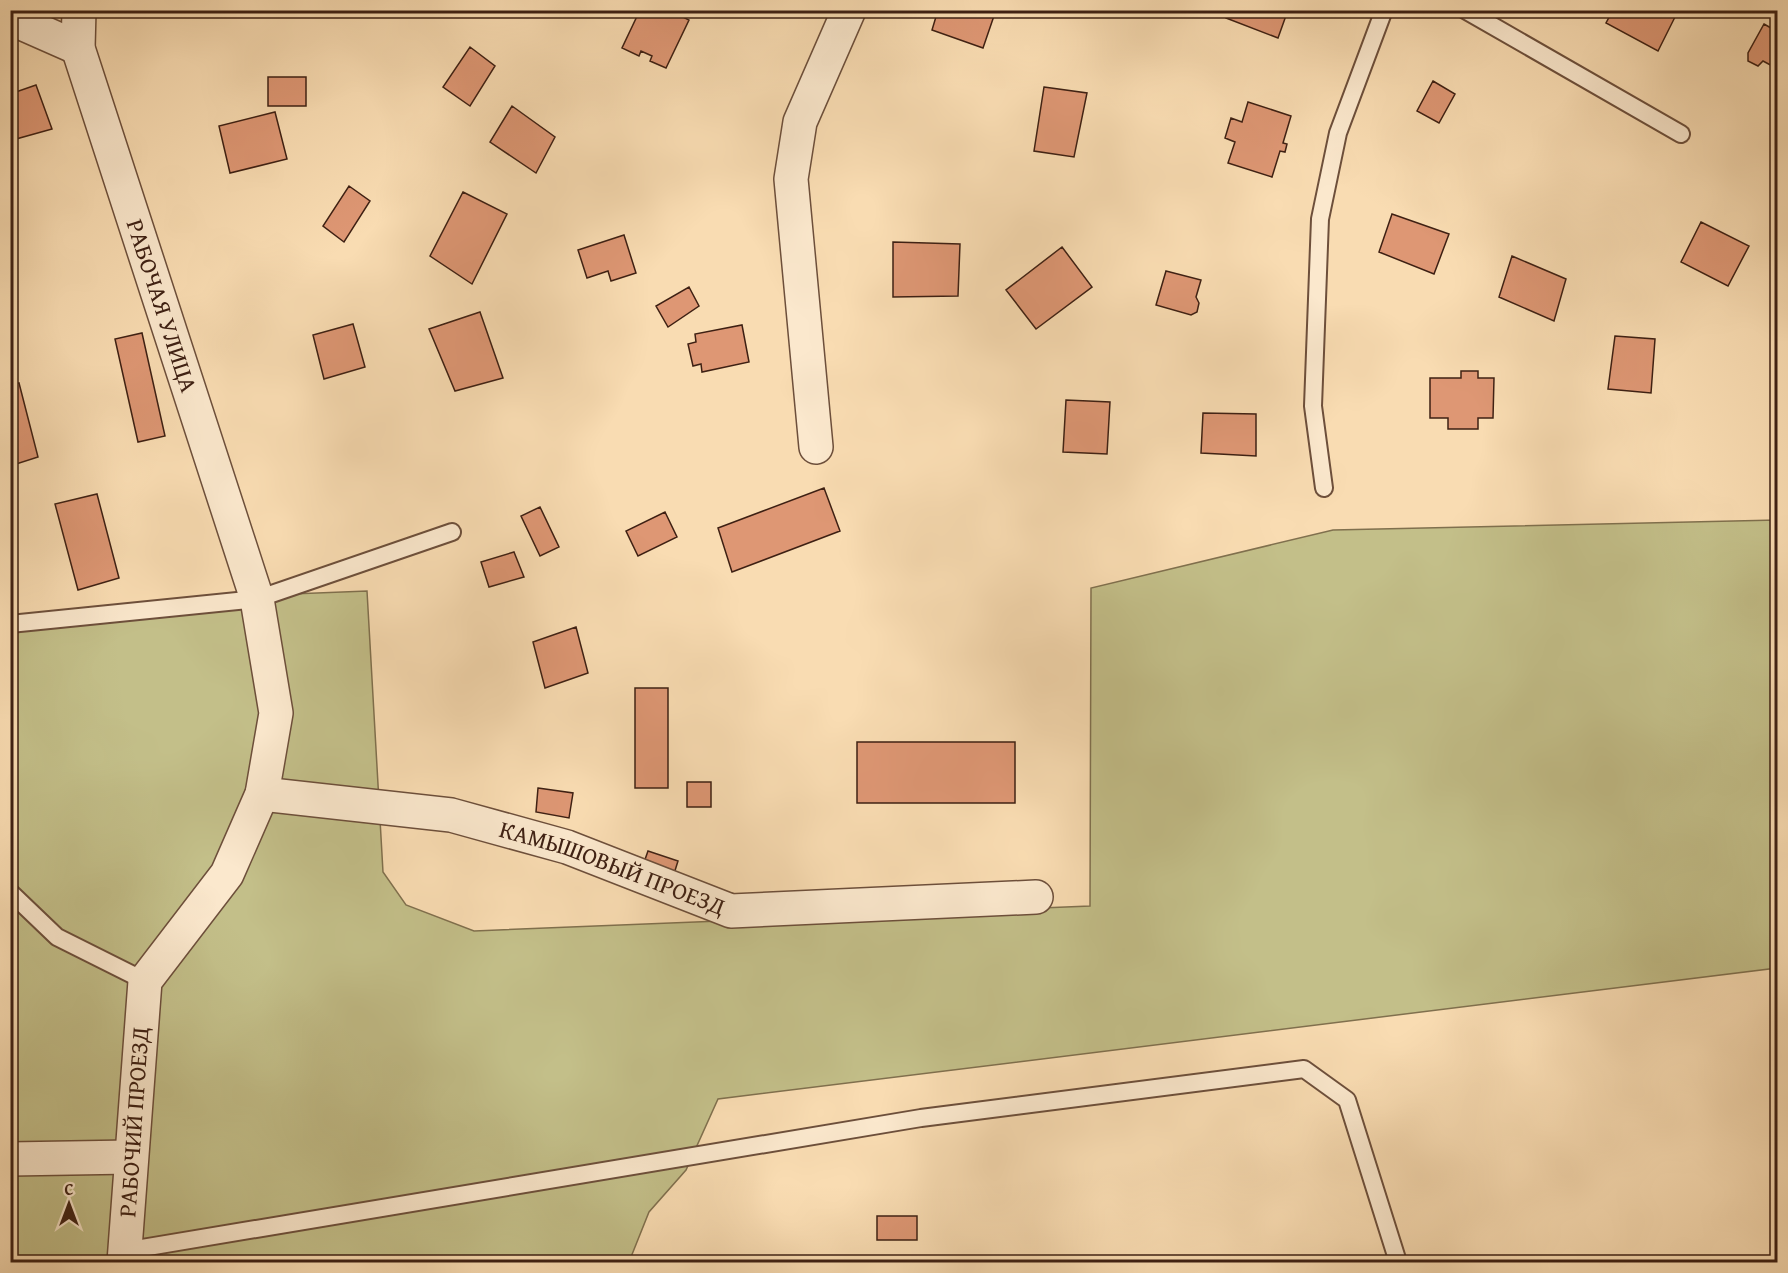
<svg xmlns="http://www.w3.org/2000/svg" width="1788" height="1273" font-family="'Gentium Book Plus',serif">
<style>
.green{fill:#c3bf89;stroke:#80704e;stroke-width:1.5}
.building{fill:#de9774;stroke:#3e2013;stroke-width:1.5}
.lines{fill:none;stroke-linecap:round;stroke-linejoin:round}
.service-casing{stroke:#6d4f3b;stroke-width:20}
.minor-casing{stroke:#6d4f3b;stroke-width:36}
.tertiary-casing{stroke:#6d4f3b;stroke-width:36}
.service{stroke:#fbe8cd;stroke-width:16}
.minor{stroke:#fbe8cd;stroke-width:33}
.tertiary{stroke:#fbe8cd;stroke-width:33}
.labels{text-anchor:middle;stroke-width:4.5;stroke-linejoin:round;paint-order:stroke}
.street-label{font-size:24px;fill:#3e2013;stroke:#fbe8cd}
</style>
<rect width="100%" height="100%" fill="#f9dcb2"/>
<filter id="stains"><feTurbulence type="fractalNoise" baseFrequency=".00333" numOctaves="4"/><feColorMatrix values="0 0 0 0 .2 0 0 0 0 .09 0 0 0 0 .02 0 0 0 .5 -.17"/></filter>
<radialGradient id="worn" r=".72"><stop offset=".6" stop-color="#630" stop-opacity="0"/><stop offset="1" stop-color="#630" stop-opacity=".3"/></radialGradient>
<path class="green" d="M1777,520V968L718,1099L686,1170L649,1212L629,1262H11L10,624L241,596L367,591L383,872L406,905L474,931L1090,906L1091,588L1333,530Z"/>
<path class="building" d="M640,10H669L689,20L666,68L650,61L652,56L641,51L639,56L622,48Z
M938,10H996L983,48L932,30Z
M1228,10H1288L1278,38L1226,18Z
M1613,10H1677L1678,11L1658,51L1606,23Z
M1764,24L1778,32L1776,68L1763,61L1758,66L1748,61V53Z
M470,47L495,66L470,106L443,87Z
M268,77H306V106H268Z
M1433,81L1455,94L1439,123L1417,111Z
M36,85L52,129L16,139L10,122V94Z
M1044,87L1087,93L1074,157L1034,151Z
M1248,102L1291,116L1283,143L1287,144L1285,152L1280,151L1272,177L1228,163L1235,142L1225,138L1231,118L1242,122Z
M512,106L555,137L536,173L490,142Z
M275,112L287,159L230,173L219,126Z
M349,186L370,201L344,242L323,226Z
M463,192L507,214L472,284L430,256Z
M1392,214L1449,234L1434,274L1379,252Z
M1701,222L1749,246L1728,286L1681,262Z
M624,235L636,273L611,281L608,271L587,278L578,250Z
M893,242L960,244L958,296L893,297Z
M1062,247L1092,287L1036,329L1006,290Z
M1512,256L1566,279L1554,321L1499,297Z
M1166,271L1201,280L1196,297L1199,303L1197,312L1191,315L1156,305Z
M689,287L699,306L668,327L656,306Z
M480,312L503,378L455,391L429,329Z
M353,324L365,367L324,379L313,335Z
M742,325L749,362L702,372L701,364L693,366L688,344L696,342L695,334Z
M142,333L165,436L138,442L115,339Z
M1615,336L1655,339L1651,393L1608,389Z
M1461,371H1478V378H1494L1493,418H1478V429H1448V418H1430V378H1461Z
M19,383L38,457L10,466V385Z
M1066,400L1110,402L1107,454L1063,452Z
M1203,413L1256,414V456L1201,453Z
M824,488L840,531L732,572L718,528Z
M97,494L119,578L78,590L55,504Z
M540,507L559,547L540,556L521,516Z
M665,512L677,537L638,556L626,531Z
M514,552L524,577L489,587L481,562Z
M576,627L588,673L545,688L533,642Z
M635,688H668V788H635Z
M857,742H1015V803H857Z
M687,782H711V807H687Z
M538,788L573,793L569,818L536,812Z
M648,851L678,861L673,877L642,868Z
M877,1216H917V1240H877Z"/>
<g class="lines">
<defs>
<path id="service" d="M1465,10L1681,134
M1324,488L1313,406L1320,219L1338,133L1384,10
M10,624L257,599L452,532
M10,892L57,937L145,981
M124,1251L921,1118L1304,1069L1347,1100L1398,1262"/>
<g id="minor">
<path d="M10,18L78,48"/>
<path d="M816,447L791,179L800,122L849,10"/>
<path id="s1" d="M262,794L451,815L567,847L731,911L1036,897"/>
<path d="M10,1159L131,1157"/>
</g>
<g id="tertiary">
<path id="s2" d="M79,10L78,48L257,599L276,713L262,794L227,874L145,981L124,1262"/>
</g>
</defs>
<use href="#service" class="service-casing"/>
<use href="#minor" class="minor-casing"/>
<use href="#tertiary" class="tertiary-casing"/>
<use href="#service" class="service"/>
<use href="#minor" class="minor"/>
<use href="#tertiary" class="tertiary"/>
</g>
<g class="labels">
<g class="street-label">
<text dy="8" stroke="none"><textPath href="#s2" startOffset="309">РАБОЧАЯ УЛИЦА</textPath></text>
<text dy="8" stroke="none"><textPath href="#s1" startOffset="360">КАМЫШОВЫЙ ПРОЕЗД</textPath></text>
<text transform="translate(134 1122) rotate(-86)" y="8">РАБОЧИЙ ПРОЕЗД</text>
</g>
</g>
<rect width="1788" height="1273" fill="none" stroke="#f9dcb2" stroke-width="36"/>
<rect x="12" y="12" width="1764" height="1249" fill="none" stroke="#3e2013" stroke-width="3"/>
<rect x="18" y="18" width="1752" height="1237" fill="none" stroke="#3e2013" stroke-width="1.5"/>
<g transform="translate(69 1204)" stroke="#fbe8cd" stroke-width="4.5" paint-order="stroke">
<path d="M0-4.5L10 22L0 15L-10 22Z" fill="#3e2013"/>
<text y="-9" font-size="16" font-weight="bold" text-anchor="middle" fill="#3e2013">С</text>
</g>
<rect width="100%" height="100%" filter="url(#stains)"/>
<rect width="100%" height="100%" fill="url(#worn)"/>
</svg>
